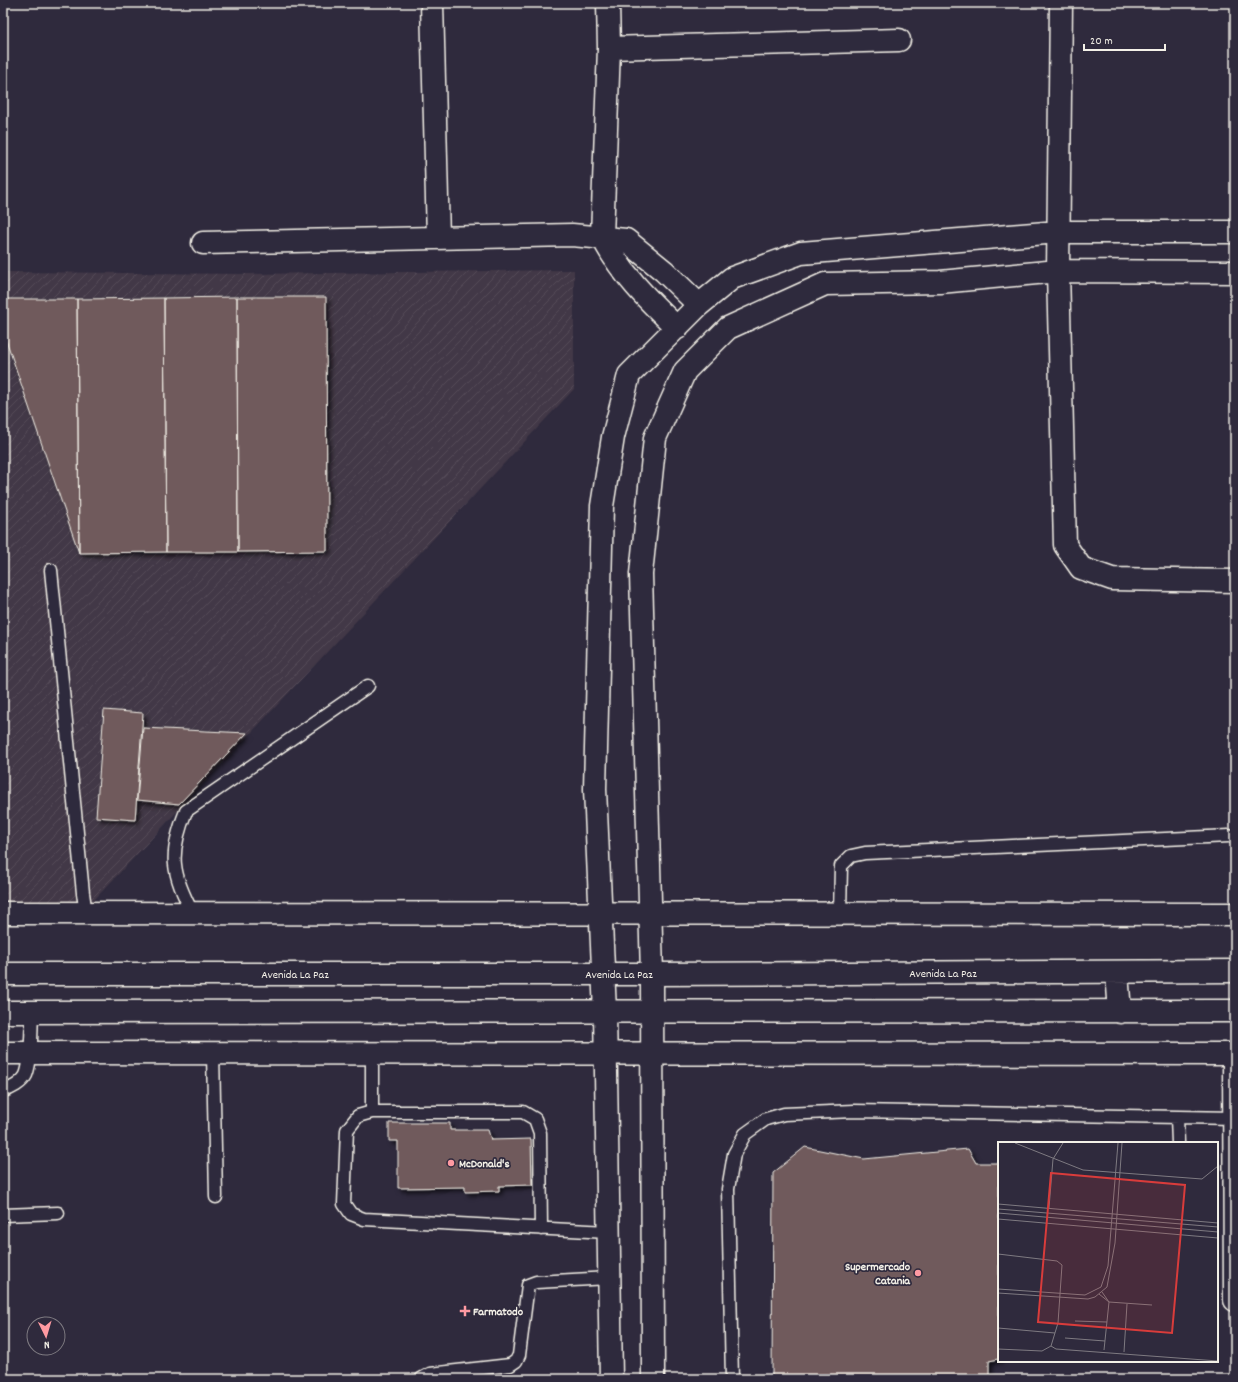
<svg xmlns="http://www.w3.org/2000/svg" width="1238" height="1382" font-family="Dekko,sans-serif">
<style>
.industrial{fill:url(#industrial-furrows)}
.building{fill:#6f5a5c;stroke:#f4f1e8;filter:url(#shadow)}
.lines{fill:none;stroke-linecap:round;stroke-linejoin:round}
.lane-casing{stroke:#f4f1e8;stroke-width:15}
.street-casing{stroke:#f4f1e8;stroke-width:25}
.lane{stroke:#2f2a3d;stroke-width:12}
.street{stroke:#2f2a3d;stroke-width:22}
.poi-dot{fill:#ff9aa2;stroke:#2f2a3d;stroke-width:1.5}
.labels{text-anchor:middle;stroke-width:3.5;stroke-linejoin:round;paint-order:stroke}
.street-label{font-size:12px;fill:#f4f1e8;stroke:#2f2a3d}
.poi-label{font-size:12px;font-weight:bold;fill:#f4f1e8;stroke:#2f2a3d;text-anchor:start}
.inset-road{fill:none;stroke:#7e7a81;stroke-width:1}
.view{fill:#d93c3b;fill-opacity:0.15;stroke:#d93c3b;stroke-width:2}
.inset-edge{fill:none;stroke:#f4f1e8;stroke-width:2}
</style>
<defs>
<pattern id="industrial-furrows" width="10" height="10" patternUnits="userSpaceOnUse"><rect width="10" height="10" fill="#423846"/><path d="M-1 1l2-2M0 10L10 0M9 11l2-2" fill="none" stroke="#554c58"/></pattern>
<filter id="shadow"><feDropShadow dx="3.5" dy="3.5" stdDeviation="2" flood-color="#0009"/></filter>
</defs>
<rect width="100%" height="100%" fill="#2f2a3d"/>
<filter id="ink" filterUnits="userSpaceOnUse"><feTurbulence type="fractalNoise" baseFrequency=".025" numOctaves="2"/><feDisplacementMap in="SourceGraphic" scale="8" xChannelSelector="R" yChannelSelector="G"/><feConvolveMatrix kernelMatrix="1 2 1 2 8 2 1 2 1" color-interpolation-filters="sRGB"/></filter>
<g filter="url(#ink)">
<path class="industrial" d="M574,270V389L79,916L3,918V272L249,274Z"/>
<path class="building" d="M237,297L238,552H166L164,298Z
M237,297H326L327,551L238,552Z
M164,298L166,552L79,553L77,299Z
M3,299H77L79,553L3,331Z
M104,710L143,713L135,820L96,817Z
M143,728L247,733L179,804L137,800Z
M389,1123H450V1130H488L491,1140L531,1139L532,1185L499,1186V1191L465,1192V1187L398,1188V1141H389Z
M805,1147L864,1159L968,1149L976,1163H999V1359L989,1361V1379H772L773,1173Z"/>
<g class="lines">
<defs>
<path id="lane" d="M51,570L83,893L86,914
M840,913L841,866L851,856L865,853L1229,836
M193,914C172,872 168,856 186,811L368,686
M213,1053L216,1197
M372,1053V1112
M3,1091C11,1089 22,1083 26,1075C32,1060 31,1029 32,1012
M1177,1117L1178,1143
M3,1215L58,1213
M541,1229L540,1133L535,1119L523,1112H372L358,1116L347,1130L344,1204L351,1214L364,1219L608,1232
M421,1379L430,1374L510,1365L516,1361L519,1355L528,1285L536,1282L609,1278
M732,1379L728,1189L734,1154L745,1134L766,1119L784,1114L854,1111L1235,1118"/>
<path id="street" d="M432,3L438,238
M608,3L609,48L602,236C620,273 648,300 677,328
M1061,3L1058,271L1065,545L1081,568L1112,579L1235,581
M609,48L899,40
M203,243L572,235L626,240L664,271L699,305
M3,913L1235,914
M1117,973L1120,1012
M3,974H652L1235,971
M3,1012L1235,1011
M3,1053L1235,1054
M1234,1054L1235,1300
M611,1379L605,1012L595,789L602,506L613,437L629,375L699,305L732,278L801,253L1058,232H1235
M653,1379L652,974L641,574L655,438L685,371L728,328L825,284L940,282L1058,271L1235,272"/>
</defs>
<use href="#lane" class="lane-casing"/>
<use href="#street" class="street-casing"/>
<use href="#lane" class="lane"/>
<use href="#street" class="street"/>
</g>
</g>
<g class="poi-dot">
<circle cx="451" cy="1163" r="4"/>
<circle cx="918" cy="1273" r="4"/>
<path d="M463 1305h4v4h4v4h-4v4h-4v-4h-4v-4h4z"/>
</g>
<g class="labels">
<g class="street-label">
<text x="943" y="977">Avenida La Paz</text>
<text x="295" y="978">Avenida La Paz</text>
<text x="619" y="978">Avenida La Paz</text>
</g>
<g class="poi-label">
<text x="459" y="1167">McDonald's</text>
<text x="910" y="1270" text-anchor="end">Supermercado<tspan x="910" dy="14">Catania</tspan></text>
<text x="473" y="1315">Farmatodo</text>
</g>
</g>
<g transform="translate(998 1142)">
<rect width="220" height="220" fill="#2f2a3d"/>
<path class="inset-road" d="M17,1L85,28L204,37L220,24M0,62L220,81M51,66L55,17L65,1M0,67L220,85M0,71L220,90M0,77L220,96M0,112L59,119L64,123L60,181L53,204M0,147L87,153L103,145L110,124L120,1M104,150L111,160L106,208M0,151L90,157L97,155L109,145L117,101L124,1M101,152L111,160L154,163M77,179L109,180M0,186L57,191M67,196L107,199M0,207L44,209L53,204L58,207L220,219M126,210L129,162"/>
<path class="view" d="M53,31L187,43L174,191L40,180Z"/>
<rect width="220" height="220" class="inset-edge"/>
</g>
<rect width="1238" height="1382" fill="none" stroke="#2f2a3d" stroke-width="16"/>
<rect x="8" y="8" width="1222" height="1366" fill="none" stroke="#f4f1e8" stroke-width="1.5" filter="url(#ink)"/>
<g transform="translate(46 1336) rotate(175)"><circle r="19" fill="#2f2a3d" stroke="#7e7a81"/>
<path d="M0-3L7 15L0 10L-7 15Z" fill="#ff9aa2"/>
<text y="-6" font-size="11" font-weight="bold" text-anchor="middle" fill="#f4f1e8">N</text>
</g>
<path d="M1084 44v6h81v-6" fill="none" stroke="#f4f1e8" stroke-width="2"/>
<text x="1090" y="44" font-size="12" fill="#f4f1e8" stroke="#2f2a3d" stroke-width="3" paint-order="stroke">20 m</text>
</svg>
